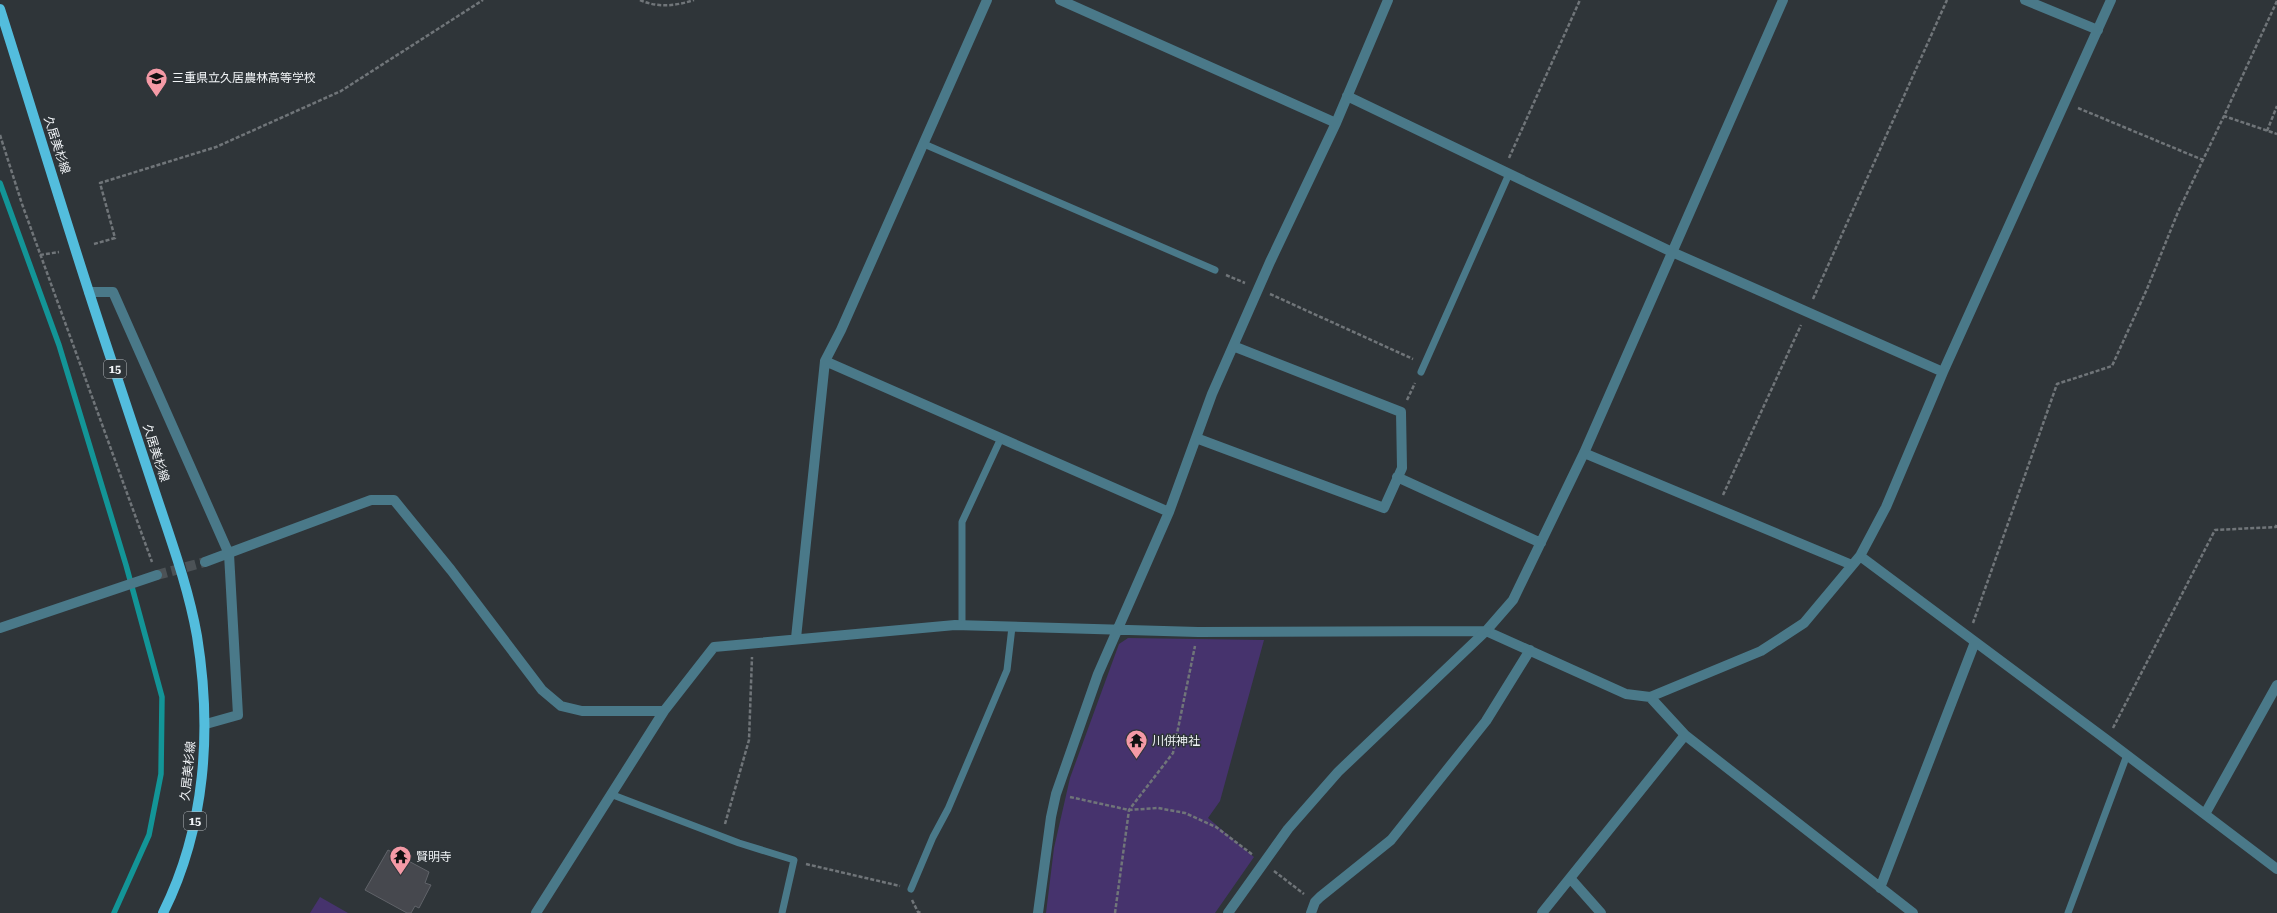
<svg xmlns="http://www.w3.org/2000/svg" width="2277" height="913" font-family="'Roboto Serif','Noto Sans JP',serif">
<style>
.green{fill:#46336d}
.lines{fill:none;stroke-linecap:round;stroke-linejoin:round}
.stream{stroke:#139597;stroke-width:5.5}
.building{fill:#46484e;stroke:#606369}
.minor-tunnel{stroke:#4c5256;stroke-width:10;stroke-dasharray:10 5;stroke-linecap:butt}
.path{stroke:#707579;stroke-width:2.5;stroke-dasharray:4 2;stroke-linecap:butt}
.service{stroke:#4a7989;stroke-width:7}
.minor{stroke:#4a7989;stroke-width:10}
.tertiary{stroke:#4a7989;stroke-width:10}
.primary{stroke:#53bddd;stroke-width:10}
.labels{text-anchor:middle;stroke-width:3;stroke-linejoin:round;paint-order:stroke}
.shield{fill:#2f3539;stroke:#b7bbbe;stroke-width:1}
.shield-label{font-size:11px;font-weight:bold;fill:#f1f4f7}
.poi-label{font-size:12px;fill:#f1f4f7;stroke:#2f3539;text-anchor:start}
.street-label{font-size:12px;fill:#f1f4f7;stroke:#2f3539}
</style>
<rect width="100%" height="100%" fill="#2f3539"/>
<path class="green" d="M1128,638L1264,640L1220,801L1208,818L1254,857L1215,913H1046L1054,848L1070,778L1119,644Z
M320,897L348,913H310Z"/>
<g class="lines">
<path class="stream" d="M0,183L59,345L126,565L162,697L161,774L149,835L114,913"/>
</g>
<path class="building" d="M388,850L429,872L425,883L431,885L419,908L415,906L411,913H407L365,890Z"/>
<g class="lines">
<path class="minor-tunnel" d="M157,575L205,562"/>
<path class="path" d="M640,0C657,8 676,6 694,0
M2277,1L2224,116L2277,134
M2078,108L2203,160
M2267,131L2277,106
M0,135L22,204L152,562
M1509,158L1580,0
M94,244L115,238L100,183L216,147L341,91L483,0
M40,255L59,252
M1226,275L1245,283
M1270,294L1413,359
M1813,299L1947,0
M1407,400L1415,383
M1723,495L1801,325
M1973,623L2057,384L2112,366L2147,289L2178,212L2224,116
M2113,728L2215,530L2276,527L2277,523
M1070,797L1129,810L1158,808L1185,813L1216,827L1253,855
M725,824L749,740L752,657
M806,864L900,886
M1274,871L1304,894
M912,900L918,912L922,913
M1115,913L1129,810L1173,753L1195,646"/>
<path class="service" d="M924,144L1215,270
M1421,372L1509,174
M962,625V522L1001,438
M613,795L739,843L794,860L782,913
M911,889L933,837L948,809L1007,670L1012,627
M2068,913L2127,755"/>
<path class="minor" d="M1060,0L1336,123
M2025,0L2098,30
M1347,96L1672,252L1943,372
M89,292H113L229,554L238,715L206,724
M825,361L1169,512
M1196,438L1384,508L1402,468L1401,412L1233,346
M1584,453L1852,565
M1397,477L1541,543
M1860,556L2107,740L2277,869
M205,562L371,500H394L451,570L542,690L561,706L582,711H664
M0,628L157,575
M1486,631L1513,600L1584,453L1783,0
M796,638L825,361L841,330L987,0
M1650,697L1685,735L1913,913
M2205,814L2277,685
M1570,878L1601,913
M1880,888L1975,642
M536,913L664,711L714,647L955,625L1198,632L1486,631L1626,694L1650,697L1761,651L1804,623L1860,556L1886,507L1943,372L2111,0
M1038,913L1051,817L1056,794L1098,674L1169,512L1212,394L1270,262L1336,123L1388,0
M1311,913L1315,902L1320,897L1391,840L1486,721L1530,650
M1542,913L1685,735"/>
<path class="tertiary" d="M1228,913L1288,829L1338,772L1486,631"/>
<path class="primary" d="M0,9C34,116 66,223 101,329C119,382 136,434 153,486C169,535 188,585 197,636C212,729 206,827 163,913"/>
</g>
<defs>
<symbol id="school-pin" viewBox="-11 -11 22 30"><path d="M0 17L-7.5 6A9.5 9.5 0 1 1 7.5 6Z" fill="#f49aa6" stroke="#2f3539"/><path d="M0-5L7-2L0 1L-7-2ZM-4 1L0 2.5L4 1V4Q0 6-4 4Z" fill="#111"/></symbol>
<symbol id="temple-pin" viewBox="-11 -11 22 30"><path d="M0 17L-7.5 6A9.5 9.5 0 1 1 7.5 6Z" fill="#f49aa6" stroke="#2f3539"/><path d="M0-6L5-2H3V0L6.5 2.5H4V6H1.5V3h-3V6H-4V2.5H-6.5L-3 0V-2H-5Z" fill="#111"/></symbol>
</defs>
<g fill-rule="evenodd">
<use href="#school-pin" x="144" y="66" width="25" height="34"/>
<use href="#temple-pin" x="1124" y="728" width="25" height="34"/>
<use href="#temple-pin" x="388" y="844" width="25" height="34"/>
</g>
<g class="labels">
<g class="shield">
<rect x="104" y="360" width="22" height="18" rx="3"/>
<rect x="184" y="812" width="22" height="18" rx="3"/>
</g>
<g class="shield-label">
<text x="115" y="373">15</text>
<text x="195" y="825">15</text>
</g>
<g class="poi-label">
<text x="172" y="82">三重県立久居農林高等学校</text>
<text x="1152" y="745">川併神社</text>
<text x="416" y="861">賢明寺</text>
</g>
<g class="street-label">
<text transform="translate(57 145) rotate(72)" y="4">久居美杉線</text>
<text transform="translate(156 453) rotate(72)" y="4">久居美杉線</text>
<text transform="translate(188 771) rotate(-84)" y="4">久居美杉線</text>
</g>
</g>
</svg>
